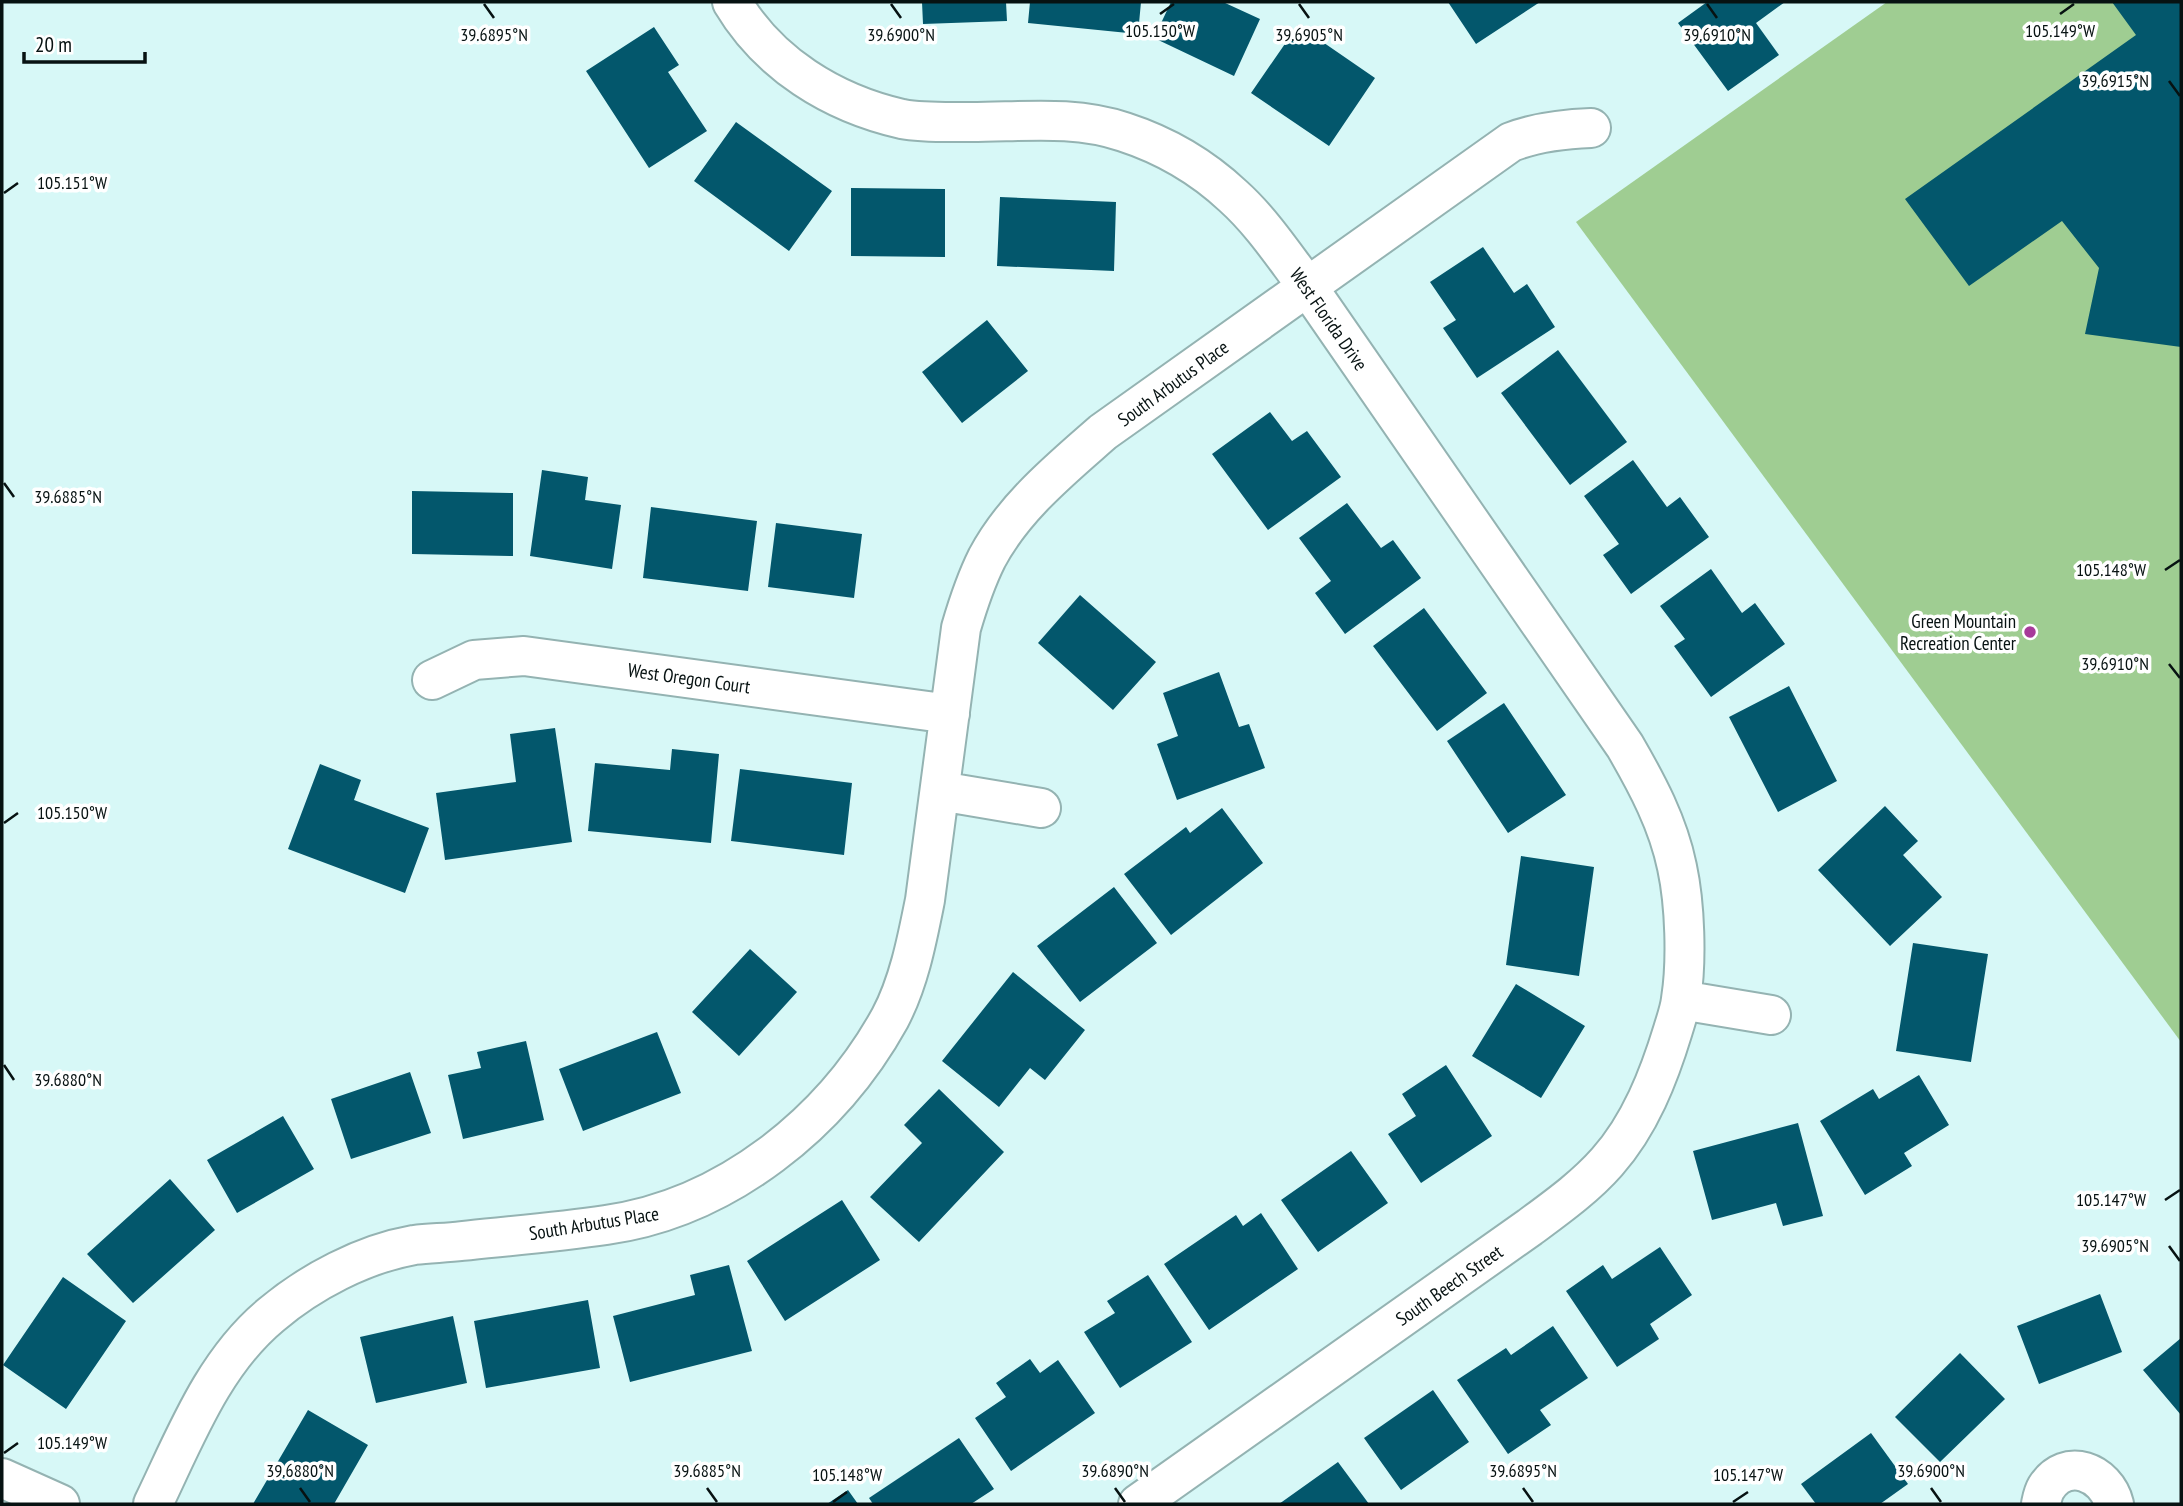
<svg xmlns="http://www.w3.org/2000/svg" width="2183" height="1506" font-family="'PT Sans Narrow',sans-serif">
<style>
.green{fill:#9fcd92}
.building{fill:#03576c}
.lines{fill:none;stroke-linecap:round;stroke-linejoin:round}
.minor-casing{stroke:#94b3b2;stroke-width:42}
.minor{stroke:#fff;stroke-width:38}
.ticks{fill:none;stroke:#071212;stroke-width:2.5}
.poi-dot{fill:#a73a9a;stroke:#fff;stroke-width:2.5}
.labels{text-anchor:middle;stroke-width:7;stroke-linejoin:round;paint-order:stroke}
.street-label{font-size:19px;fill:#071212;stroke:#fff}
.poi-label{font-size:19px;fill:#071212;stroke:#fff;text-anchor:end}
.ticks-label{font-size:18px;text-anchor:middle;fill:#071212;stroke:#fff;stroke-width:7;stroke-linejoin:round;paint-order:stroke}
</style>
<rect width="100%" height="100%" fill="#d7f8f7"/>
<path class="green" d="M1887,2H2181V1042L1576,222Z"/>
<path class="building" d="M922,2H1006L1007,21L923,24Z
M1030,2H1141L1138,34L1028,23Z
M1171,2H1223L1260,19L1234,76L1154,38Z
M1448,2H1540L1476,44Z
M1707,2H1785L1756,23L1779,55L1728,91L1678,23Z
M2112,2H2181V347L2085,334L2099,268L2062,221L1969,286L1905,199L2136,35Z
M1298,25L1375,78L1329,146L1251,93Z
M654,27L679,65L668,72L707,131L649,168L586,71Z
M736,122L832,191L789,251L694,181Z
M851,188L945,189V257L851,256Z
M1000,197L1116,202L1114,271L997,266Z
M1483,247L1514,293L1527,284L1555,327L1477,378L1443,328L1456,320L1430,282Z
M987,320L1028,371L962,423L922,372Z
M1558,350L1627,442L1570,485L1501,393Z
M1270,412L1292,441L1307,431L1341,477L1268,530L1212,454Z
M1633,460L1667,507L1680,497L1709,537L1631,594L1603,555L1619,544L1584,496Z
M542,470L588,477L585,500L621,505L612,569L530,556Z
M412,491L513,493V556L412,554Z
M1347,503L1381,548L1393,540L1421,578L1345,634L1315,593L1331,581L1299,538Z
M651,507L757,521L748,591L643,578Z
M776,523L862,534L854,598L768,587Z
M1711,569L1742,613L1755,603L1785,644L1711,697L1674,646L1685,639L1660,606Z
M1080,595L1156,662L1113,710L1038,643Z
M1424,608L1487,693L1437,731L1373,646Z
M1219,672L1239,727L1249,724L1265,768L1177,800L1157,744L1178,736L1163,693Z
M1789,686L1837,781L1778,812L1729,717Z
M1504,703L1566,795L1508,833L1447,741Z
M555,728L572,842L445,860L436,793L516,782L510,734Z
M672,749L719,754L711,843L588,831L595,763L670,770Z
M320,764L361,780L354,800L429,828L405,893L288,849Z
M740,769L852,783L844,855L731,841Z
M1885,806L1918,841L1903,855L1942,897L1890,946L1818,870Z
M1222,808L1263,863L1171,935L1124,874L1186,827L1190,833Z
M1521,856L1594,867L1579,976L1506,965Z
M1114,887L1157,943L1080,1002L1037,946Z
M1913,943L1988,954L1971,1062L1896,1051Z
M750,949L797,992L739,1056L692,1012Z
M1013,972L1085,1030L1045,1080L1030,1068L999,1107L942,1061Z
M1516,984L1585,1026L1541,1098L1472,1056Z
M657,1032L681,1093L583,1131L559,1069Z
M526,1041L544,1120L463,1139L448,1075L481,1068L477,1052Z
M1446,1065L1492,1136L1421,1183L1388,1134L1416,1116L1402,1094Z
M410,1072L431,1133L351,1159L331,1099Z
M1919,1075L1949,1125L1904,1153L1912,1166L1865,1195L1820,1121L1873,1089L1879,1099Z
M939,1089L1004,1152L919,1242L870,1197L922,1143L904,1125Z
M283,1116L314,1169L237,1213L207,1160Z
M1798,1123L1823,1216L1783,1226L1776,1203L1712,1220L1693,1151Z
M1351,1151L1388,1203L1318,1252L1281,1200Z
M170,1179L215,1230L133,1303L87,1254Z
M842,1200L880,1260L785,1321L747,1261Z
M1261,1213L1298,1269L1209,1330L1164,1264L1236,1215L1243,1226Z
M1660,1247L1692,1295L1650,1324L1659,1339L1617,1367L1566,1291L1603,1265L1612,1279Z
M729,1265L752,1351L630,1382L613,1316L695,1295L690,1275Z
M1148,1275L1192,1342L1120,1388L1084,1332L1115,1313L1107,1301Z
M63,1277L126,1321L66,1409L3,1365Z
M2100,1294L2122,1352L2039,1384L2017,1326Z
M588,1300L600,1368L486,1388L474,1321Z
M453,1316L467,1383L376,1403L360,1337Z
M1553,1326L1588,1378L1540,1410L1551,1425L1508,1454L1457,1380L1506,1348L1511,1355Z
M2181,1338V1415L2143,1370Z
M1960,1353L2005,1399L1940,1462L1895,1417Z
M1030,1359L1040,1373L1058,1360L1095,1413L1011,1471L975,1418L1006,1397L996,1383Z
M1433,1390L1469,1442L1401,1490L1364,1438Z
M308,1410L368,1445L334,1504H253Z
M1871,1433L1908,1484L1880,1504H1816L1801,1484Z
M959,1438L994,1489L971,1504H873L869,1498Z
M1338,1462L1369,1504H1279Z
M848,1490L858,1504H827Z"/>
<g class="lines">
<defs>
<path id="minor" d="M732,2C769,64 832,103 902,119C923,123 949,122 971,122C1022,122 1074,115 1124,132C1164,145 1202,167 1233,196C1262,222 1284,256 1307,286L1625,746C1647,784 1668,823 1677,867C1685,904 1687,961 1681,999C1680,1009 1676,1020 1673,1030C1659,1076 1640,1125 1607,1162C1585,1187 1557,1207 1530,1227L1138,1504
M432,680L474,660L524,656L950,714
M940,791L1041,808
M1681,1000L1771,1015
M2,1478L60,1504
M153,1504C185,1438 213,1363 271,1315C310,1282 363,1254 414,1245C430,1243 446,1243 462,1241C510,1236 558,1232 606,1225C726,1208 832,1123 890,1018C909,982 917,940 925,900L961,628C968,604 976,580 987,558C1014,507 1061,469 1103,432L1511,142C1537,132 1563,129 1591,128
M2041,1504C2042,1499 2043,1493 2046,1488C2066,1456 2106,1472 2114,1504"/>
</defs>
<use href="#minor" class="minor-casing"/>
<use href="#minor" class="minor"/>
</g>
<path class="ticks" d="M484,4L494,18M891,4L901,18M1299,4L1309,18M1707,4L1717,18M1160,14L1174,4M2060,14L2074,4M2169,81L2180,96M4,193L18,183M4,483L14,497M2165,570L2180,560M2169,664L2180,678M4,823L18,813M4,1065L14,1080M2165,1200L2180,1190M2169,1246L2180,1261M4,1453L18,1443M300,1488L310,1502M707,1488L717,1502M1115,1488L1125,1502M1523,1488L1533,1502M1931,1488L1941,1502M833,1502L847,1492M1733,1502L1748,1492"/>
<circle class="poi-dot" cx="2030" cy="632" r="7"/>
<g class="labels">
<g class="street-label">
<text transform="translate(1329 319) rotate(55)" y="7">West Florida Drive</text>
<text transform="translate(1173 383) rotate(-36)" y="7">South Arbutus Place</text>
<text transform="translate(689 678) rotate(8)" y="7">West Oregon Court</text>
<text transform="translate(594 1223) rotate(-9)" y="7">South Arbutus Place</text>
<text transform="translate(1449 1285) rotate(-35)" y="7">South Beech Street</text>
</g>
<g class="poi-label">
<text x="2016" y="628">Green Mountain<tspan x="2016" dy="22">Recreation Center</tspan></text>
</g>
</g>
<g class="ticks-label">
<text x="1160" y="37">105.150°W</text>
<text x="2060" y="37">105.149°W</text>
<text x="494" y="41">39.6895°N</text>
<text x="901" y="41">39.6900°N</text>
<text x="1309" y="41">39.6905°N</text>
<text x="1717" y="41">39.6910°N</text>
<text x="2115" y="87">39.6915°N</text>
<text x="72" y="189">105.151°W</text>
<text x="68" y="503">39.6885°N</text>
<text x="2111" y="576">105.148°W</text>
<text x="2115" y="670">39.6910°N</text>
<text x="72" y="819">105.150°W</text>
<text x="68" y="1086">39.6880°N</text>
<text x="2111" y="1206">105.147°W</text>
<text x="2115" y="1252">39.6905°N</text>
<text x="72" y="1449">105.149°W</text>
<text x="300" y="1477">39.6880°N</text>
<text x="707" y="1477">39.6885°N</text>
<text x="1115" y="1477">39.6890°N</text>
<text x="1523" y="1477">39.6895°N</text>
<text x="1931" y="1477">39.6900°N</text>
<text x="847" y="1481">105.148°W</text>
<text x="1748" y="1481">105.147°W</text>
</g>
<rect width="2183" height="1506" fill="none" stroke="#071212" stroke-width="7"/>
<path d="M24 52v10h121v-10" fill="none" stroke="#071212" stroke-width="3.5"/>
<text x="35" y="52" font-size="21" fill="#071212" stroke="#ffffff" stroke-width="5" paint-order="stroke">20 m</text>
</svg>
